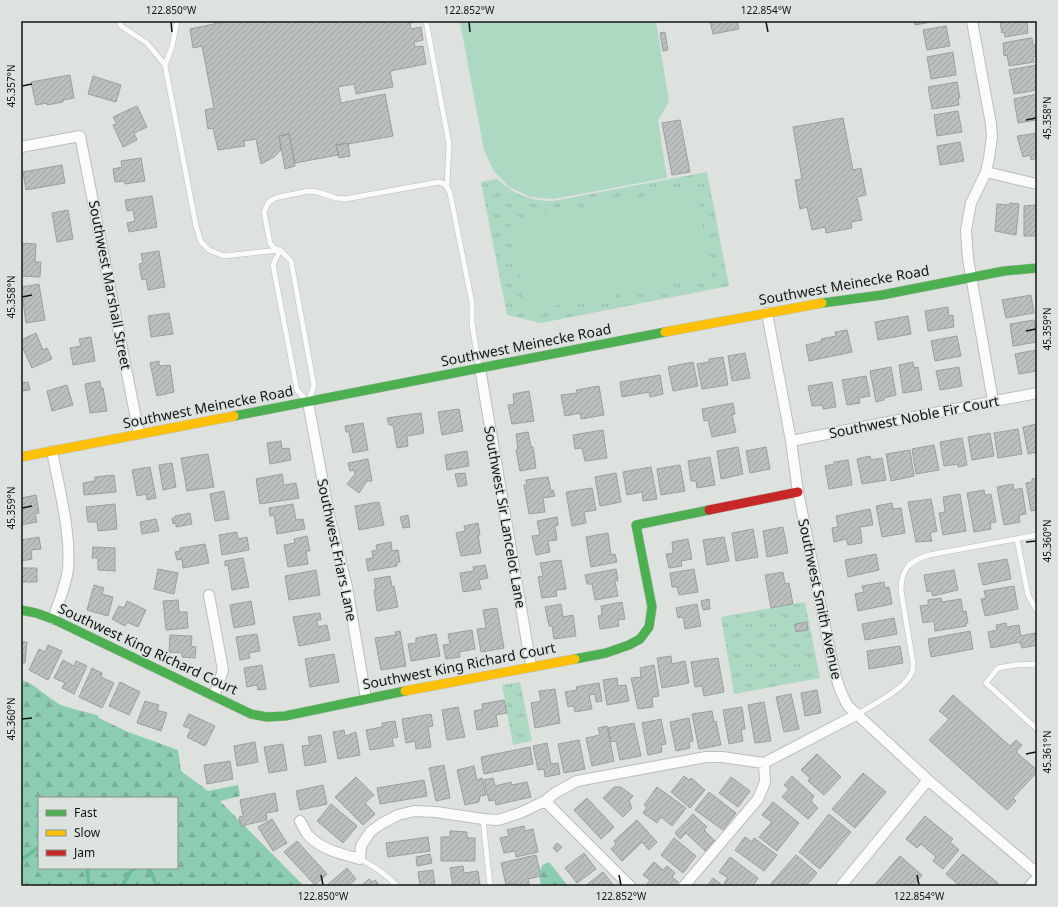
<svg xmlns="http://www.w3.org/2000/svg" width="1058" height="907" font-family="'Noto Sans',sans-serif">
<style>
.grass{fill:url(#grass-tufts)}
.forest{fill:url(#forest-firs);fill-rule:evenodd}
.garden{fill:#add8c2}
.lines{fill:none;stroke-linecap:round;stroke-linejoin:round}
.stream{stroke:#6abc99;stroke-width:3.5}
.building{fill:url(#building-hatch);stroke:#9c9f9e}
.lane-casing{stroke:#bbbebc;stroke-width:6}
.street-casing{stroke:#bbbebc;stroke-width:12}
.fast-casing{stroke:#bbbebc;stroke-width:10}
.slow-casing{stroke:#bbbebc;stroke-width:10}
.jam-casing{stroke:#bbbebc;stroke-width:10}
.lane{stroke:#fafbfa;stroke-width:5}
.street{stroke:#fafbfa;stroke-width:10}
.fast{stroke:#4caf50;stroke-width:9}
.slow{stroke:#ffc107;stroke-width:9}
.jam{stroke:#c62828;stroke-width:9}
.ticks{fill:none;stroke:#131514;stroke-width:1.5}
.labels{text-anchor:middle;stroke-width:3;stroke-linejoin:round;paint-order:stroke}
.street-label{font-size:14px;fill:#131514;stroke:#dce3df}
.neatline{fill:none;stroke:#131514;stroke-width:1.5}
.ticks-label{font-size:10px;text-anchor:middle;fill:#131514}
</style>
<defs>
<pattern id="grass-tufts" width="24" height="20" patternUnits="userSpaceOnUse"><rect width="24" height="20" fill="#add8c2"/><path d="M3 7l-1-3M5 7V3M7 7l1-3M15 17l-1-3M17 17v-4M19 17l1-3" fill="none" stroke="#94b8a6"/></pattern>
<pattern id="forest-firs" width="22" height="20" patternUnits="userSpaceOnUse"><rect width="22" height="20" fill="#8cccb0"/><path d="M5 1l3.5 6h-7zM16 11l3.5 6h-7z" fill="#78ae96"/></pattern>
<pattern id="building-hatch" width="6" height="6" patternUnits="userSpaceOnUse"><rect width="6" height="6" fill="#bbbfbd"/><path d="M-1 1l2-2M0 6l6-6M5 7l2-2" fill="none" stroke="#a0a3a2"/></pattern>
</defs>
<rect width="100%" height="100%" fill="#dde2df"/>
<path class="grass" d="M707,172L729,286L541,323L507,315L481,182L497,179C514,194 530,201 553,201Z
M805,602L820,678L734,694L721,617Z
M520,682L532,741L513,745L502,685Z"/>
<path class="forest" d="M21,680C36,684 47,698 61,705C72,709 86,712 97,715L99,718L128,732L178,750L181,771L208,791L238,785L240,796L220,801L304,886H21ZM39,798H177V868H39Z
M549,862L568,886H541L539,874L542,865Z"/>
<path class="garden" d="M464,21H656L669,102L658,120L667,178L553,199L530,197L509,187L493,170L484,150L460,22Z
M695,187L712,277L526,311L510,221Z"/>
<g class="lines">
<path class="stream" d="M21,860L39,847
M87,868L89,886
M147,868L152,873L156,886
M122,886L131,871L135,868"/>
</g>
<path class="building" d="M228,21H418L410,23L411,29L421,27L423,40L414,42L415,47L423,46L426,64L390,71L393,87L356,94L354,84L338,87L341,103L385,94L393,136L348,144V143L336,145L338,155L295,163L289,134L279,136L281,150L274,157L261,164L256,139L244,141L245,146L218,150L213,128L208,129L205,110L214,108L202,46L193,48L190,29Z
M710,21H737L739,29L713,34Z
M914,21H936L915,25Z
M1003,21H1027L1028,33L1005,37L1004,32L1002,33L1000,23L1003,22Z
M946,26L950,46L927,50L923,30Z
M665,32L668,50L663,51L660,33Z
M1030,38H1032L1033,45H1037V56L1033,57L1034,62L1009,66L1007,55L1004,56L1003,43Z
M953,52L956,75L931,79L927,57Z
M1037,65V90L1014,94L1009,70Z
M70,75L74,98L63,100V102L47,105V103L36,105L31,82Z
M93,76L121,85L116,102L88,94Z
M957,82L960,98H958L959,105L932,109L928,87Z
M1037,94V120L1018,123L1014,99Z
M137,106L147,127L134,133L137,140L123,147L113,125L117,124L113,117Z
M958,111L962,132L937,136L934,115Z
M843,118L853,170L861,168L866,195L857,197L862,220L851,222L852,228L826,233L825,227L812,230L807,207L800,209L795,180L802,179L793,127Z
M680,120L690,172L672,175L662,123Z
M1037,133V158L1031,160L1030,155L1023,157L1017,136Z
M289,134L295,166L285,169L279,136Z
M960,142L964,161L940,165L937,146Z
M348,143L350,156L339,158L336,145Z
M141,158L145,181L125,184L124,181L115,182L113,169L122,167L121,161Z
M62,165L65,183L26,190L23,172Z
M152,196L157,227L129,232L127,223L135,221L133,210L127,211L125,200Z
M1010,203L1019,204L1016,235L995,231L997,204L1009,205Z
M1036,205L1037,236H1024V206Z
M68,210L73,239L57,242L52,213Z
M21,243L36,244L35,262H41L40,277L21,276Z
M159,251L165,287L148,290L146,279L142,280L139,264L143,263L141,254Z
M39,284L45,320L26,323L21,287Z
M1031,295L1034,313L1006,318L1002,300Z
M948,307L949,316L953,315L954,327L928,331L925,311Z
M169,313L173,334L151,337L148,316Z
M908,316L911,334L878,340L875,322Z
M1034,320L1037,342L1013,346L1010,324Z
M847,330L852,352L809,361L806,345L822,341L821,339L836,336L835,332Z
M36,333L43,350L47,348L52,359L32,368L21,344V340Z
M957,336L961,356L935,361L931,341Z
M91,337L95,361L73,365L70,348L81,346L79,339Z
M1036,350L1037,371L1019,374L1015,354Z
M745,353L750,378L732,381L728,356Z
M723,357L728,385L702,389L697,364L709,362V359Z
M159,361V366L170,365L174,392L157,396L150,363Z
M693,362L698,386L673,391L668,367Z
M913,362L914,368L918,367L922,390L903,393L899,365Z
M891,367L896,395L884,398V400L876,402L870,371Z
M959,367L962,386L940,390L936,371Z
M660,375L663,394L650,397L649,392L622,397L620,382Z
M866,376L870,396L859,398L860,403L847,405L842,380Z
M100,381L101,388H103L107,411L90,413L85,384Z
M28,382L30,390L21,391V383Z
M832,382L836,407L823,409L822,405L812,406L808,386Z
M67,385L73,405L52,411L47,391Z
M599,386L604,415L581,419L580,413L565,416L561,395L577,393L576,390Z
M529,391L534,421L512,424L508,405L514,404L513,394Z
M733,403L735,414L732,415L736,432L712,437L708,420L704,421L702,409Z
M459,409L463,431L442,435L438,412Z
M421,413L424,433L407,436L408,446L397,448L393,425H389L387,418Z
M363,423L368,450L353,453L349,432H346L345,426Z
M1037,424V452L1028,454L1023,427Z
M1018,429L1022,454L998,458L994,433Z
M603,430L607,458L585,461L582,448L575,449L573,435Z
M528,432L531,447H533L536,468L520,471L516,450L518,449L516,434Z
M990,433L994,456L972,460L968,437Z
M962,438L967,465L958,467V464L944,466L940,442Z
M281,441L282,449L289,448L291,460L270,464L267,443Z
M934,445L939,470L916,474L912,449Z
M738,447L743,474L721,479L717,451Z
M766,447L770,469L750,473L746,451Z
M910,450L914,476L891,481L886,454Z
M467,451L469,466L447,470L445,455Z
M208,454L214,487L187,491L181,458Z
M870,456L871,460L882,458L886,480L862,484L857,459Z
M710,457L715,485L697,488L696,481H691L688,461Z
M368,459L372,481H367L359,493L347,484L355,474L354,470L350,471L348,463Z
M848,460L852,485L829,489L825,466L834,464V462Z
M172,463L176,487L163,490L159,465Z
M680,465L685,491L661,495L657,469Z
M150,467L156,498L147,500L146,494L137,496L132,470Z
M651,467L657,499L643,501L642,492L627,495L623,472Z
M465,473L467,485L458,487L455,474Z
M616,473L621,502L600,506L595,477Z
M282,474L284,485L296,483L299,498L260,504L256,479Z
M114,475L116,492L84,495L83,483L95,481V477Z
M548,477L551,491L553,490L555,496L543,498L545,512L529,514L524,485L527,484L526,480Z
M1037,478V513L1036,510L1031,511L1026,483L1032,482V479Z
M1013,484L1014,490L1022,488L1026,514L1019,515L1020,522L1004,525L997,487Z
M592,488L596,510L584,512L586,523L572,526L566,492Z
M984,490L985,495L991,494L996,522L990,523L991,529L974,532L967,493Z
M224,491L229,519L215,521L210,494Z
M960,494L966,531L943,535L939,513L945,512L943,497Z
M36,495L39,513L35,514L37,522L21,525V498Z
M931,499L937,531L930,533L932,541L916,542L908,502Z
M379,502L384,525L359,530L355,506Z
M892,503L893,509L901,508L905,533L882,537L876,506Z
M115,504L117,529L98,531L97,522H88L86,507Z
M293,504L296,520L303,519L305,529L277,534L274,515L270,516L269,508Z
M870,509L873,525L860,527L862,543L848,545L846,539L834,542L832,528L838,527L836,516Z
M190,513L192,524L176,527V523L173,524L172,518H175V516Z
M408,515L410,527L403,528L400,517Z
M557,517L558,525L555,526L557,540L548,541L550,552L536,555L532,536L540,535L537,521Z
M156,519L159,531L142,534L140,522Z
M478,523L480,535H478L481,553L461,556L456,533L465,531L464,526Z
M783,527L788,553L767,557L763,531Z
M753,529L758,557L736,561L732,533Z
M237,532L238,539L247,537L249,550L222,555L219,535Z
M608,533L611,555L615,554L617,562L591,567L586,537Z
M307,536L310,551H306L308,564L288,567L284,545L295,543L294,539Z
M39,537L41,549L31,550L32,559L21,561V540Z
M724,537L729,561L707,565L703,540Z
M688,539L692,559L681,561L682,566L669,568L666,554L673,553L672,542Z
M391,542L392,551L398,550L400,562H397V566L368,571L366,559L373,558L372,551L377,550L376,545Z
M205,544L209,563L183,568L182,559L177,560L175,552L180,551V548Z
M93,547L115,548V571L98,570V558H92Z
M876,554L879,570L848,577L845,560Z
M243,558L249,587L232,590L228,565L225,566V561Z
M1007,559L1011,579L983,585L978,564Z
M561,560L566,589L556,590L557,596L542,598L538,577L543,576L540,563Z
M485,565L488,578L479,580L481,589L463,592L460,573L474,571L473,567Z
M21,568H37V582H21Z
M158,569L178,573L174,594L154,589Z
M616,569L618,581H615L618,596L595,600L592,584H587L585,575Z
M694,569L698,592L679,595L677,587H672L670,573Z
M316,570L320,595L289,600L285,576Z
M954,570L958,590L933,596L931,591L927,592L924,575Z
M783,572L785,584L789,583L793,604L771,608L765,575Z
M390,576L392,587L394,586L398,607L377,611L374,590L376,589L374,579Z
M884,582L885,588L889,587L892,604L858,611L855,594L864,592L862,586Z
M94,585L104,588L102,594L113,597L108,616L87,610Z
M1014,586L1018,609L985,616L981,599L986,598L984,591Z
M941,598L942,602L961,599L963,612L966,611L968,623H966V626L935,631L934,621L923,623L920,606L928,605V600Z
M709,599L710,609L703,610L701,601Z
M178,600L179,612H187L188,628L166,630L163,601Z
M127,601L146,610L138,627L127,622L125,626L112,619L119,606L124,608Z
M251,601L255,624L234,628L230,605Z
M622,602L625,619L618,620L619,626L600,629L598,616L602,615L601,606Z
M561,604L563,617L573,615L576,636L554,639L552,626H549L545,607Z
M697,604L701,626L685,629L683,617L678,618L676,608Z
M497,608L504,648L481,652L477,629L486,628L483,610Z
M320,613L321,620H317L318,627L327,625L330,640L299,646L293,617Z
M894,618L897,634L865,640L862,624Z
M807,622L808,630L796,632L795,624Z
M1006,623L1007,627L1019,625L1021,636L1035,633L1037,645L1022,648L1020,642L991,648L988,632L997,630L996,625Z
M472,630L475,649L459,652L460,657L446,659L443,645L450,644L448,634Z
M400,631L406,666L381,670L375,638L396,635L395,632Z
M970,631L973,649L931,657L928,639Z
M257,634L260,651L249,653L250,658L240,660L236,637Z
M436,634L440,656L411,661L408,644L416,643V638Z
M170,635L192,636L191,646L196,647L195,658L182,657V653L169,652Z
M21,642H27L25,663H21Z
M48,645L62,651L48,680L29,670L39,649L45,652Z
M900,646L903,663L869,669L867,651Z
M334,654L339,682L310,687L305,659Z
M671,656L672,664L685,661L689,683L662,688L657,658Z
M718,658L724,692L704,696L702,686L695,687L691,662Z
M63,660L74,666L76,661L87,666L74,694L62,688L65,683L54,678Z
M262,665L266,689L258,690L257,685L247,687L244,668Z
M654,665L659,696L652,697L653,707L638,709L631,678L641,677L640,668Z
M92,668L102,673L101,677L114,683L102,708L79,697Z
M617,678L618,686L626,685L629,701L607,705L603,680Z
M120,682L140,692L129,715L109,706Z
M599,683L602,701L596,702L595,694L589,695L592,709L575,712L574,706L568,707L565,692L577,690L576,687Z
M555,689L560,723L535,728L531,703L541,701L539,691Z
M817,690L821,713L805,716L801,693Z
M791,694L799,729L784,732L776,697Z
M953,695L1010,746L1016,740L1022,745L1016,752L1037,770V772L1013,798L1016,801L1007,810L929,740L949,719L939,711Z
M504,700L507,713L496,715L498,726L477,730L474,711L483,709L482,704Z
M145,701L159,705L157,710L167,713L161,731L137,723Z
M764,702L771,741L755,743L748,705Z
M458,707L465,737L447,740L442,710Z
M742,707L745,729L741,730L743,741L729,744L723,710Z
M712,711L714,722L716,721L721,745L699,749L692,714Z
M189,714L215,726L205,746L187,737L191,729L183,726Z
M431,714L433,726L428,727L431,747L416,749L415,741L406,743L402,719Z
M689,718L693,741L689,742L690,748L676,751L670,722Z
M661,719L666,744L661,745L662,752L648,755L642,723Z
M395,721L398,737L392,738L394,746L370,750L366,730L382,727V723Z
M634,723L641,756L620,760L616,741L611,742L608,728Z
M607,726L614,761L592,766L586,738L600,735L598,728Z
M344,730L345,736L356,732L360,755L338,759L333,732Z
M321,735L326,762L305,766L302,746L310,745L308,737Z
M579,740L585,769L564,773L558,744Z
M255,742L258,762L237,766L234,746Z
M547,743L551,764L558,763L560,774L545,777L544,769L538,770L533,746Z
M283,744L287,770L269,773L264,747Z
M530,747L533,764L484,774L481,757Z
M817,754L841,777L824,795L808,781L810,778L801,770Z
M230,761L233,779L207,784L204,765Z
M444,765L450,798L436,801L429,768Z
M474,766L477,780L482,778L486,795L480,796L479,802L465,805L457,770Z
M863,773L886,792L855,828L832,809Z
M684,776L689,780L691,778L705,790L690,808L671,792Z
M792,776L814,796L811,801L818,808L808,819L782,797L789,789L784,785Z
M356,777L374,795L365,803L375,814L363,825L335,797Z
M731,777L750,791L738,807L719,793Z
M493,778L495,786L511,782L512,785L527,782L531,797L496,805L495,800L489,801L484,780Z
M424,780L427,796L380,804L377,788Z
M323,785L327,804L300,810L296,791Z
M614,787H621L633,796L629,801L632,808L623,817L603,798Z
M657,787L686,808L672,826L661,817L657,823L643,813L647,807L644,805Z
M709,792L736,813L723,830L695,810Z
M275,793L278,811L266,813L267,820L241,826L239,817L243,816L240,800Z
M587,798L614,827L601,839L574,810Z
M773,802L799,823L777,851L759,837L772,822L762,815Z
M331,804L357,826L343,843L317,821Z
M693,814L707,827L704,830L715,841L705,851L686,833L680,839L675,833Z
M829,814L851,832L820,869L799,852Z
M925,816L953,839L950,842L959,850L943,869L933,861L936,857L921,844L917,848L906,839Z
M272,819L287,843L273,851L258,827Z
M637,820L657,842L649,850L642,842L622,861L611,849L616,844L614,841Z
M524,826L525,831L533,829L538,852L516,857L515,851L504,853L500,838L509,836L507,830Z
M450,831L467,832V838H475V861H441V837H450Z
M428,837L430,851L388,857L386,843Z
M745,837L752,842L754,838L777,855L764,871L735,850Z
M674,838L696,856L683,873L661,855Z
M297,841L327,874L315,885L284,852Z
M557,843L562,847L557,852L553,848Z
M584,853L596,869L577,883L565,868Z
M430,854L432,863L417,866L416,857Z
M963,854L999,884L997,886H960L946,874Z
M536,855L541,876L528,879L530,886H516L515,883L506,885L501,863Z
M796,855L817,873L806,886H769Z
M900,856L922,875L913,886L908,884L906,886H874Z
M730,857L758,878L753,886H728L724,883L728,878L719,872Z
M654,862L663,870L667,866L675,873L672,877L678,882L674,886H649L647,884L650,880L643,875Z
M463,866L464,873L478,871L480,885L453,886L450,868Z
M347,868L356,879L348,886H326Z
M433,870L435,886H420L418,872Z
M603,872L614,886H585Z
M713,878L723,886H707Z
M369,879L372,882L375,880L380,886H361Z"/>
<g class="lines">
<defs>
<path id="lane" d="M119,21L121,26L127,30L147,43L165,65L196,226L201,242L209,250L224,256L279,250
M426,21L449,144L447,186
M165,65L172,47L177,21
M280,250L273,265L297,390L308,402L314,386L291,261L280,250L274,248L270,243L264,212L268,203L273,199L279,197L309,191L317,192L336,198L345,199L439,182C446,184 447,187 450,193L472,303V323L479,367
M1017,539L1028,595L1036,609
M1037,664L1015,665L998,668L986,683L1037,729
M858,714C872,705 907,688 912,672C914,667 913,662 912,657L901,591C901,569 909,561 929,555L1037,535
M483,819L490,886
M360,859C374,866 386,874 397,886"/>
<path id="street" d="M972,21L991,124L992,137L989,158L986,172L971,203L966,230L968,259L993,401
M21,147L80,136L139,434
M986,172L1037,184
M767,313L791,441L798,492L832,661C836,677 839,691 848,706L928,780L1037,873
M480,368L531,666
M308,402L329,515L347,587L366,698
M791,441L1037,393
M52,451C59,488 71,532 68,569C66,586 58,603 53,619
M209,595L223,670L214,696
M545,801L630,886
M300,821C303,826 305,831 308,835C322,850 341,854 360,859L361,846L370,832L381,824L398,815L414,811L436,812L483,819L498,820L520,813L545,801L555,793L577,781L706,757H722L764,763L858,714
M684,886L758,799L765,782L764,763
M841,886L928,780
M1030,886L1037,878"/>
<path id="fast" d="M822,303L882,295L1004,271L1037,268
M234,416L665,332
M21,610L36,613L53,619L251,714L267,717L285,716L405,691
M575,659L606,653L629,645L640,639L649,627L652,607L636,525L709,510"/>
<path id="slow" d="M665,332L822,303
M21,457L234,416
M405,691L575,659"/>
<path id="jam" d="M709,510L798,492"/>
</defs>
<use href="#lane" class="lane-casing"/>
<use href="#street" class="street-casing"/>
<use href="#fast" class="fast-casing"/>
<use href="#slow" class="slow-casing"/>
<use href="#jam" class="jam-casing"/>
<use href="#lane" class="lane"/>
<use href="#street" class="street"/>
<use href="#fast" class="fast"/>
<use href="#slow" class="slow"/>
<use href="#jam" class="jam"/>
</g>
<path class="ticks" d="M171,22L172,32M469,22L470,32M766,22L768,32M22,86L32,84M1026,120L1036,118M22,297L32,295M1026,331L1036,329M22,508L32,506M1026,542L1036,541M22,719L32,718M1026,754L1036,752M321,875L323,885M619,875L621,885M917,875L919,885"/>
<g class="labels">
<g class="street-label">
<text transform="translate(110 285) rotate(79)" y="5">Southwest Marshall Street</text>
<text transform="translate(844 285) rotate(-10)" y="5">Southwest Meinecke Road</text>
<text transform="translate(526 345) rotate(-11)" y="5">Southwest Meinecke Road</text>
<text transform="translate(208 407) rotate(-11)" y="5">Southwest Meinecke Road</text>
<text transform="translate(914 417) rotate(-11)" y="5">Southwest Noble Fir Court</text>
<text transform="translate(505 517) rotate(80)" y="5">Southwest Sir Lancelot Lane</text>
<text transform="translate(337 550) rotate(78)" y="5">Southwest Friars Lane</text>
<text transform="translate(820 599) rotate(78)" y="5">Southwest Smith Avenue</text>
<text transform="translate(148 649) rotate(25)" y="5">Southwest King Richard Court</text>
<text transform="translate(459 666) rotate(-11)" y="5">Southwest King Richard Court</text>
</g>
</g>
<rect width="1058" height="907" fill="none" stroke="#dce3df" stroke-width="44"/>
<rect x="38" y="797" width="140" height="72" fill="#dce3df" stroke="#8c918e"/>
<rect x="46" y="810" width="20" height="6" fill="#4caf50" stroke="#8c918e"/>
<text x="74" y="817" font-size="12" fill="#131514">Fast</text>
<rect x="46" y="830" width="20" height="6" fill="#ffc107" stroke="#8c918e"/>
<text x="74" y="837" font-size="12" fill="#131514">Slow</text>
<rect x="46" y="850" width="20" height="6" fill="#c62828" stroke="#8c918e"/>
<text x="74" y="857" font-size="12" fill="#131514">Jam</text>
<rect x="22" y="22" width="1014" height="863" class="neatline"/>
<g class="ticks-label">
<text x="171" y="14">122.850°W</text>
<text x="469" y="14">122.852°W</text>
<text x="766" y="14">122.854°W</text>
<text transform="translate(11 86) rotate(-90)" y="4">45.357°N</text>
<text transform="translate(1047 118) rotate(-90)" y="4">45.358°N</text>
<text transform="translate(11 297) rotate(-90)" y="4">45.358°N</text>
<text transform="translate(1047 329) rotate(-90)" y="4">45.359°N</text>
<text transform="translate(11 508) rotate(-90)" y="4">45.359°N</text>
<text transform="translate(1047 541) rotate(-90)" y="4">45.360°N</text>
<text transform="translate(11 719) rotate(-90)" y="4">45.360°N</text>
<text transform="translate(1047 752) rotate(-90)" y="4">45.361°N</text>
<text x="323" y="900">122.850°W</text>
<text x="621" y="900">122.852°W</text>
<text x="919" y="900">122.854°W</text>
</g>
</svg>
